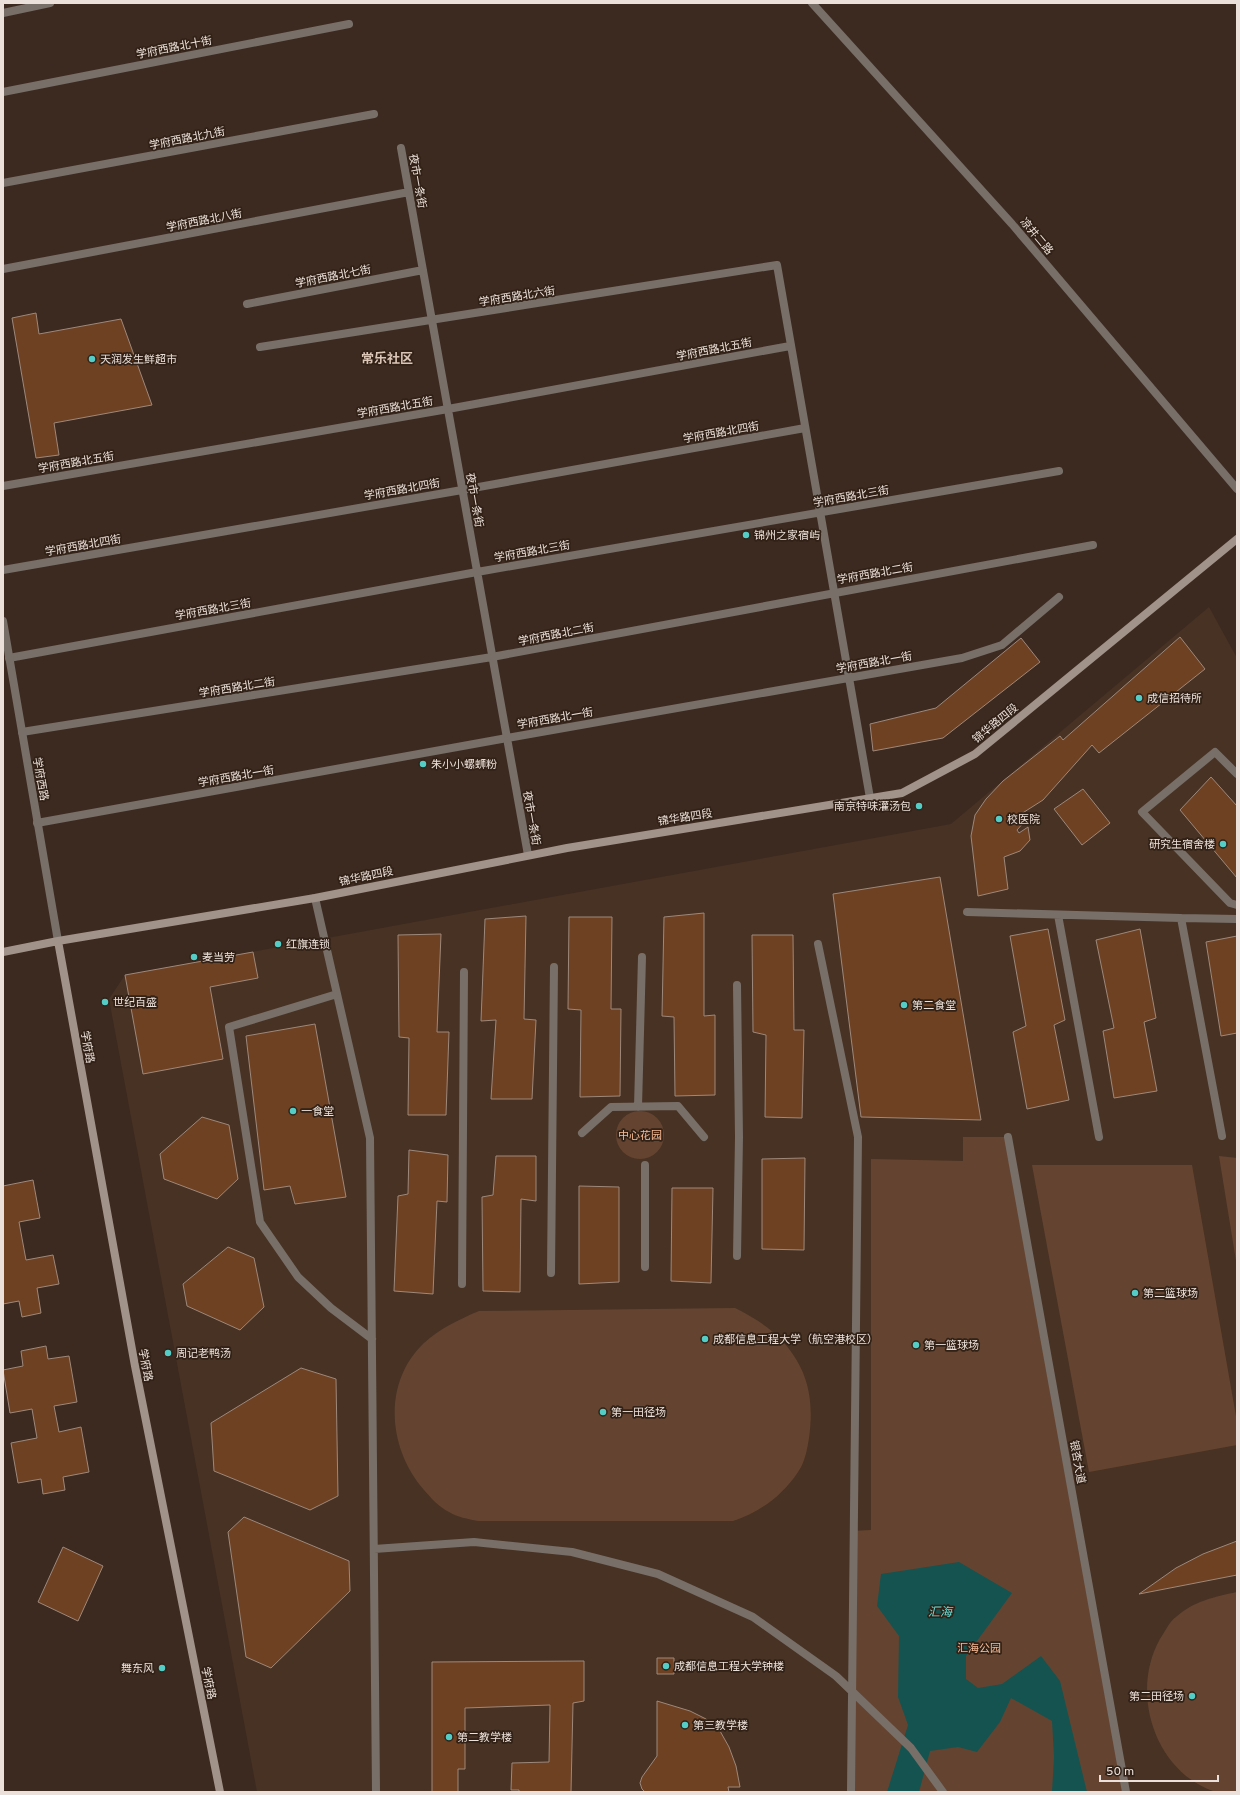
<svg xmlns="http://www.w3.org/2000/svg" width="1240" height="1795" font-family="Overpass,'Noto Sans SC',sans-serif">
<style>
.built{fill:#483224}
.green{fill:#644430}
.water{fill:#155350}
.building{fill:#6f4123;stroke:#9d887b}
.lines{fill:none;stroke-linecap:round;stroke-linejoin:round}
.pedestrian{stroke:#786f69;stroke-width:8}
.minor{stroke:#786f69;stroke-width:8}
.tertiary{stroke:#786f69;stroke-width:8}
.secondary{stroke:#a1938a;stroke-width:8}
.poi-dot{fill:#54cdc6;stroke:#312116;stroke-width:1.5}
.labels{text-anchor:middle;stroke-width:3.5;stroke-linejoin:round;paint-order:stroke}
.street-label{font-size:11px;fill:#ece1da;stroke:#312116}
.poi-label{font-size:11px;fill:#ece1da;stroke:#312116;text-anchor:start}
.park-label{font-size:11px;fill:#f8bb96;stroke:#312116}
.water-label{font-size:12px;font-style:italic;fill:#6ae0d9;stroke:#312116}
.quarter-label{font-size:13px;font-weight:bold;fill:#dbc5b7;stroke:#312116}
</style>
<rect width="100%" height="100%" fill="#3c2a20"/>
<path class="built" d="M1209,607L1237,658V1792H257L109,999L125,975L951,824Z"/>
<path class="green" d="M616 1135a24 24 0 1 1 48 0a24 24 0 1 1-48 0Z
M963,1137H1008L1126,1792H851L853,1531L871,1530V1159L963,1161Z
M1219,1156L1237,1158V1267Z
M1032,1165H1192L1237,1422V1445L1089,1472Z
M735,1308C753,1317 771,1328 784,1343C809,1371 814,1402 809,1438C807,1450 805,1462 798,1472C782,1496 760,1512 733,1521H478C468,1519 457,1517 449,1512C439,1507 431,1498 424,1490C388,1449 382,1383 424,1343C439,1329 460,1319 479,1311Z
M1237,1592V1792C1230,1792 1220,1794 1213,1791C1154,1770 1130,1692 1160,1639C1165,1632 1169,1622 1176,1617C1194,1601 1214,1597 1237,1592Z"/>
<path class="water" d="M959,1562L1012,1593L966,1656V1679L978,1688L1002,1684L1041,1656L1060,1681L1087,1792H1052L1054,1757L1052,1721L1011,1698L1000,1722L977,1752L958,1747L930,1751L919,1792H887L908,1725L898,1697L899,1636L877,1606L881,1574Z"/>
<path class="building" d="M36,313L39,334L121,319L152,405L54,423L59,455L36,458L12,318Z
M1180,637L1205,669L1099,753L1092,745L1043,800L1021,814L1025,821L1017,830L1019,833L1028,827L1030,840L1020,851L1004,857L1008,889L978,896L971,836L975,815L986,799L1003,781L1060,736L1063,740Z
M1021,638L1040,662L943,738L873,751L870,724L936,708Z
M1211,777L1237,806V878L1180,810Z
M1083,789L1110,823L1082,845L1054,809Z
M940,877L981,1120L861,1117L833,894Z
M704,913V1016L715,1015V1095L675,1096L674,1017L662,1016L664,917Z
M526,916L524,1019L536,1020L532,1099H491L496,1020L481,1021L485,919Z
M569,917H612L611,1009H621L620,1096L580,1097L581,1010L568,1009Z
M1048,929L1065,1020L1054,1025L1069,1100L1027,1109L1013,1032L1026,1026L1010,936Z
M1140,929L1156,1018L1144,1022L1157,1091L1114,1098L1103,1031L1114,1028L1096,940Z
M441,934L437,1032H449L446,1115H408L409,1038L399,1037L398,935Z
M752,935H793L794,1030H804L802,1118L765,1117L766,1035L753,1032Z
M1237,936V1033L1221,1036L1206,942Z
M253,952L258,978L210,987L223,1059L143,1074L125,975Z
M315,1024L346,1197L295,1204L290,1186L264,1190L246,1036Z
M202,1117L229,1125L238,1179L217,1199L164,1179L160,1154Z
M409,1150L448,1155L447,1202L437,1201L433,1294L394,1291L398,1196L408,1194Z
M496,1156H536V1201L521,1199L520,1292L483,1291L482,1197L493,1195Z
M805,1158L804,1250L762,1249V1159Z
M33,1180L40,1218L19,1222L26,1260L53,1255L59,1284L37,1288L41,1313L22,1317L19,1301L3,1304V1186Z
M579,1186L619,1187V1282L579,1284Z
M672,1188H713L711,1283L671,1281Z
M228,1247L254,1258L264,1307L240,1330L187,1306L183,1284Z
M46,1346L48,1359L69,1356L77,1402L54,1406L59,1432L81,1427L89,1472L63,1477L65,1490L43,1494L41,1479L18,1483L11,1443L37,1438L32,1409L10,1413L3,1370L23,1366L21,1351Z
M301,1368L336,1379L338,1496L310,1510L214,1471L211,1423Z
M244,1517L349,1561L350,1591L271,1668L246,1657L228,1532Z
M1237,1541V1575L1139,1594L1176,1568L1203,1554Z
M63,1547L103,1566L78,1621L38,1602Z
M657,1658H674V1674H657Z
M584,1661V1701L573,1703L571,1792H519V1790H511L512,1763L549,1762L550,1705L465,1708V1769H458V1792H432V1662Z
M657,1701L690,1711L706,1719L720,1731L729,1747L736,1766L740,1787H728L729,1792H645L642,1789L640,1783L642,1777L657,1756Z"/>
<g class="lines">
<path class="pedestrian" d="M1008,1137L1126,1792"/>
<path class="minor" d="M3,13L50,3
M3,92L349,24
M401,148L528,855
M3,183L374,114
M3,269L409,192
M247,304L423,270
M260,347L777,265L870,798
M3,486L448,409L790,346
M3,570L462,490L805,428
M9,658L477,572L1059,471
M22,732L492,657L1093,545
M1237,774L1215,752L1142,812L1230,903L1237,905
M37,823L507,738L962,658L1002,645L1059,597
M315,898L370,1138L376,1792
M967,912L1181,918L1222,1136
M1058,915L1099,1137
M1181,918L1237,919
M818,944L858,1137L851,1792
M337,994L229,1027L260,1222L298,1277L331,1308L372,1339
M638,1107L642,957
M582,1133L611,1107L678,1106L704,1137
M737,1256L739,1137L737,985
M645,1267V1165
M551,1273L554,967
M462,1284L464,972
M374,1549L474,1542L572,1552L658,1574L753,1617L836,1676L911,1748L943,1792"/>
<path class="tertiary" d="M812,3L1012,224L1237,489
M3,621L58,941"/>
<path class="secondary" d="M58,941L135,1366L220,1792
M3,952L58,941L315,898L567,848L902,793L975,754L1237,539"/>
</g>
<g class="poi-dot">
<circle cx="92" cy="359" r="4"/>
<circle cx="746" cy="535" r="4"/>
<circle cx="1139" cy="698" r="4"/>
<circle cx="423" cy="764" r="4"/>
<circle cx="919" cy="806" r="4"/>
<circle cx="999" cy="819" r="4"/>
<circle cx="1223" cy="844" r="4"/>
<circle cx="278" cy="944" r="4"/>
<circle cx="194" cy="957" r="4"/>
<circle cx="105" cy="1002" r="4"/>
<circle cx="904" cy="1005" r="4"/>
<circle cx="293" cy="1111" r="4"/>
<circle cx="1135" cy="1293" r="4"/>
<circle cx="705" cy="1339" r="4"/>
<circle cx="916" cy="1345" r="4"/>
<circle cx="168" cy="1353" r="4"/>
<circle cx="603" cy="1412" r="4"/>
<circle cx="666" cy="1666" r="4"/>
<circle cx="162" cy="1668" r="4"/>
<circle cx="1192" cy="1696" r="4"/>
<circle cx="685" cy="1725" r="4"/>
<circle cx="449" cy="1737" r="4"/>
</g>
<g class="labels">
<g class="street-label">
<text transform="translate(174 47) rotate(-11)" y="4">学府西路北十街</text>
<text transform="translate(187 138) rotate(-11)" y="4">学府西路北九街</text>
<text transform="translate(418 181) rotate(80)" y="4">夜市一条街</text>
<text transform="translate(204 220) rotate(-11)" y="4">学府西路北八街</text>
<text transform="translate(1037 236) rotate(50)" y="4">凉井二路</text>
<text transform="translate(333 276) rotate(-11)" y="4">学府西路北七街</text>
<text transform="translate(517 296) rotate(-9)" y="4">学府西路北六街</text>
<text transform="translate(714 349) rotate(-11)" y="4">学府西路北五街</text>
<text transform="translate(395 407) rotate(-10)" y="4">学府西路北五街</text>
<text transform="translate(721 432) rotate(-10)" y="4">学府西路北四街</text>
<text transform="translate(76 462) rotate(-10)" y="4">学府西路北五街</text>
<text transform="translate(402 489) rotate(-10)" y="4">学府西路北四街</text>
<text transform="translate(851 496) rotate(-10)" y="4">学府西路北三街</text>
<text transform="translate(475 500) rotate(80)" y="4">夜市一条街</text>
<text transform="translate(83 545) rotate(-10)" y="4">学府西路北四街</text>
<text transform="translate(532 551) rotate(-10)" y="4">学府西路北三街</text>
<text transform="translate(875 573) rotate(-10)" y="4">学府西路北二街</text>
<text transform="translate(213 609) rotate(-10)" y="4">学府西路北三街</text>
<text transform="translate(556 634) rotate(-11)" y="4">学府西路北二街</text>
<text transform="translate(874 662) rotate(-10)" y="4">学府西路北一街</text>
<text transform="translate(237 687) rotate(-9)" y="4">学府西路北二街</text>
<text transform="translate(555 718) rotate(-10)" y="4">学府西路北一街</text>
<text transform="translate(995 723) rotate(-39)" y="4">锦华路四段</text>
<text transform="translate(236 776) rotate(-10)" y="4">学府西路北一街</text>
<text transform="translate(41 779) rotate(80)" y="4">学府西路</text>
<text transform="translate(685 817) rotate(-9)" y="4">锦华路四段</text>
<text transform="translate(532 818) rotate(80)" y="4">夜市一条街</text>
<text transform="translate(366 876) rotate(-12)" y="4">锦华路四段</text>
<text transform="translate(88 1047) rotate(80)" y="4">学府路</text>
<text transform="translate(146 1365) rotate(79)" y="4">学府路</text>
<text transform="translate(1078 1462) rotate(80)" y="4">银杏大道</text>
<text transform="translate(209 1683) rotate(78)" y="4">学府路</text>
</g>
<g class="poi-label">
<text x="100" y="363">天润发生鲜超市</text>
<text x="754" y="539">锦州之家·宿屿</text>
<text x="1147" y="702">成信招待所</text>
<text x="431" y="768">朱小小螺蛳粉</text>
<text x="911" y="810" text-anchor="end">南京特味灌汤包</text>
<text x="1007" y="823">校医院</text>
<text x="1215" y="848" text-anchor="end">研究生宿舍楼</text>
<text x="286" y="948">红旗连锁</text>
<text x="202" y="961">麦当劳</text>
<text x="113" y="1006">世纪百盛</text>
<text x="912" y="1009">第二食堂</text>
<text x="301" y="1115">一食堂</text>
<text x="1143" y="1297">第二篮球场</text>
<text x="713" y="1343">成都信息工程大学（航空港校区）</text>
<text x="924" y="1349">第一篮球场</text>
<text x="176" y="1357">周记老鸭汤</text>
<text x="611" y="1416">第一田径场</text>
<text x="674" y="1670">成都信息工程大学钟楼</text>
<text x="154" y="1672" text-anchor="end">舞东风</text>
<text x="1184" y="1700" text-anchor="end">第二田径场</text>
<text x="693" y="1729">第三教学楼</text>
<text x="457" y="1741">第二教学楼</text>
</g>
<g class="park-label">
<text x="640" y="1139">中心花园</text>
<text x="979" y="1652">汇海公园</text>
</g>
<g class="water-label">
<text x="940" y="1616">汇海</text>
</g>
<g class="quarter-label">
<text x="387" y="363">常乐社区</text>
</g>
</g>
<rect width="1240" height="1795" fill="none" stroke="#ece1da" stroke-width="8"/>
<path d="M1100 1775v6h118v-6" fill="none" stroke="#ece1da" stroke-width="2"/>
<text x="1106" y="1775" font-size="12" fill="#ece1da" stroke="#312116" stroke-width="3" paint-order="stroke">50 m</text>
</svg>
